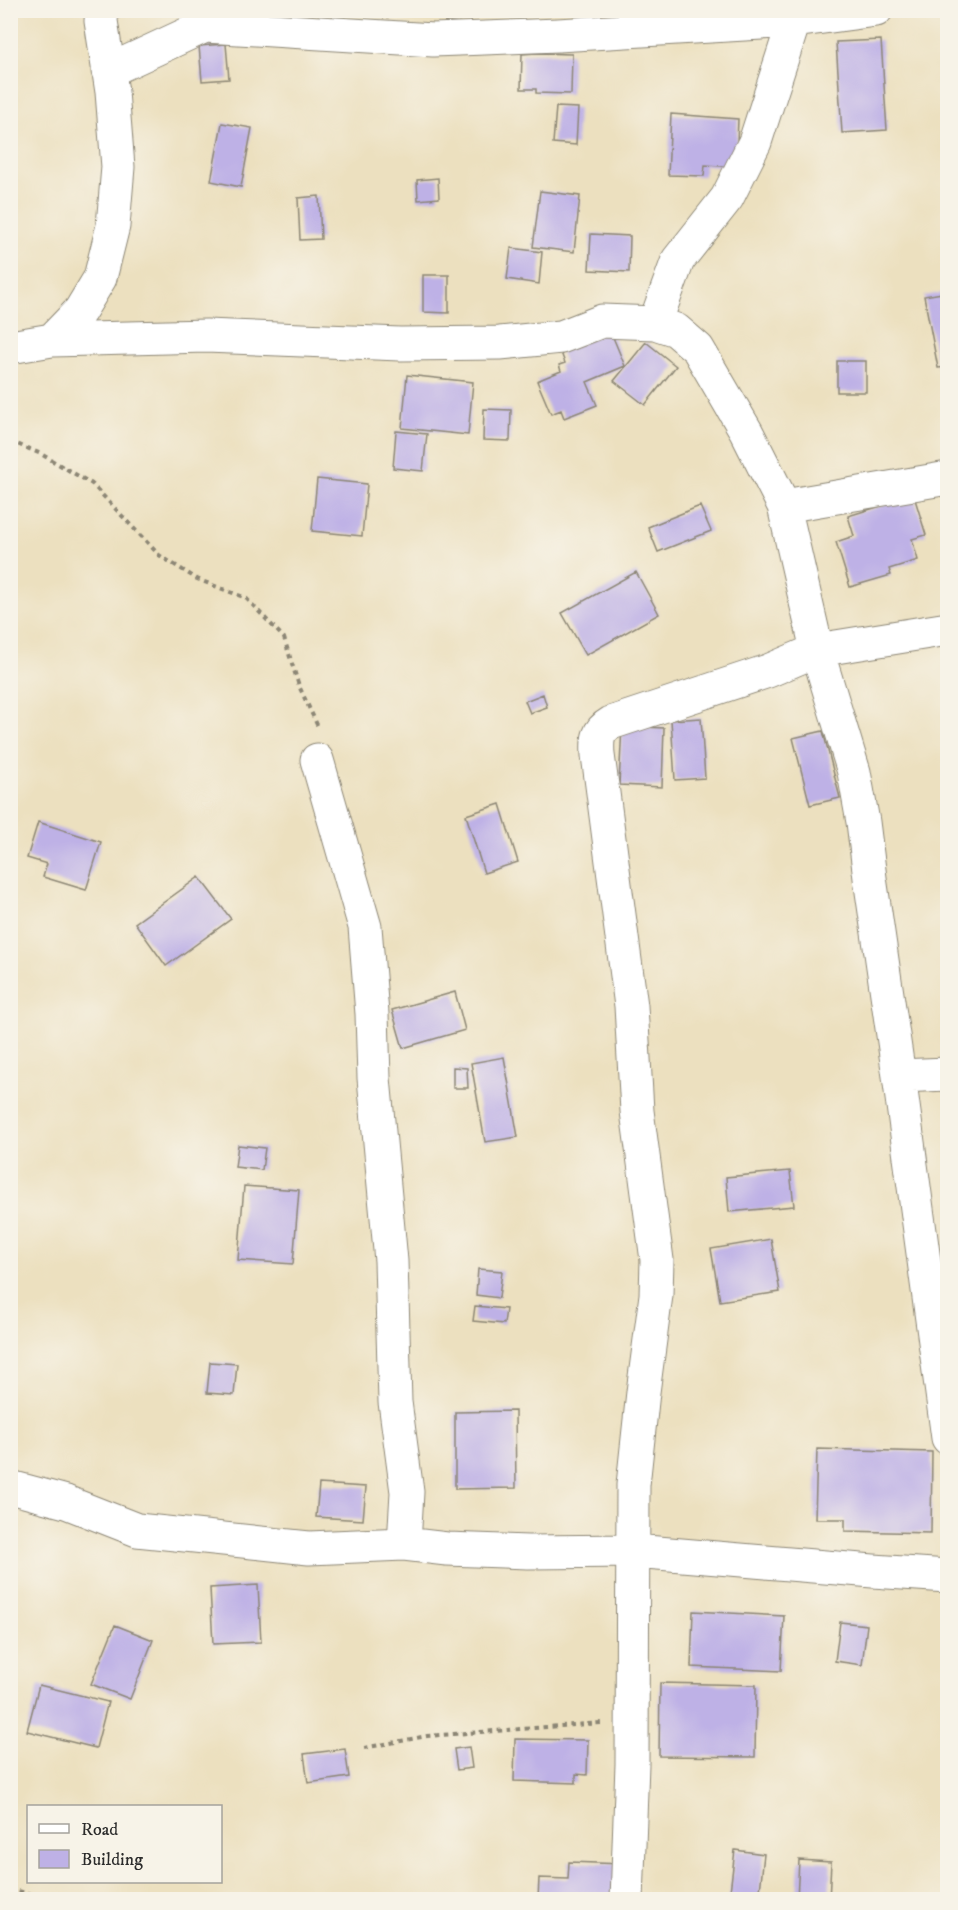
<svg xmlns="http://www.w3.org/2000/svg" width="958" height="1910" font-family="'IM FELL DW Pica',serif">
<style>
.building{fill:#beb1e6}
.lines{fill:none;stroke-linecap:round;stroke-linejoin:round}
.minor-casing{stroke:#8c8675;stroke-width:35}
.path{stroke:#8c8675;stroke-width:4;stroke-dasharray:4.5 4.5;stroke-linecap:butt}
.minor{stroke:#fff;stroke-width:33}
</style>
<rect width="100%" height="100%" fill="#f7f3e8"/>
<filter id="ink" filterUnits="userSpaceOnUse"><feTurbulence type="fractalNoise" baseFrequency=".0167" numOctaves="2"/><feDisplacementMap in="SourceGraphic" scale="12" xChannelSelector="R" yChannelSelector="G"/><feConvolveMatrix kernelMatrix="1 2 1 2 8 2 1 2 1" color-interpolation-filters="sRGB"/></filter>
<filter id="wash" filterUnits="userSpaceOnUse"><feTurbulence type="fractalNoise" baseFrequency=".008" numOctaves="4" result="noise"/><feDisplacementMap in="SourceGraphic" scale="24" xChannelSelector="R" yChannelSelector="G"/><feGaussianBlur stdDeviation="1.35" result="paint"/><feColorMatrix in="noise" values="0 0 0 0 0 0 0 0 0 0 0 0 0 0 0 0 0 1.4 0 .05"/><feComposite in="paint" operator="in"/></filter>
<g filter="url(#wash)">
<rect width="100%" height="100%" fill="#ece0bf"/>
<g id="blocks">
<path class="building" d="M881,40L887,130L842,133L836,42Z
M226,44L229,79L202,81L199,46Z
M536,53L572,54L571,94L536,93V89H521L522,54Z
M556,107L578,108L576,145L553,143Z
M671,114L738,119L736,167L705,165L704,176L668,175Z
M222,123L252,128L241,187L211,181Z
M438,178L439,198L418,200L417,180Z
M540,191L580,196L574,252L533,247Z
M319,196L321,239L300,240L298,198Z
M591,234L630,236L629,272L589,270Z
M511,248L542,252L539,284L507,279Z
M423,275H449V313L423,312Z
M948,292V367L938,368L924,296Z
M610,330L625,366L587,382L597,405L564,418L561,410L551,414L537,381L561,371L559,365L565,363L560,350Z
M646,342L676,366L645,405L614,381Z
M837,361H866V392H837Z
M407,375L473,382L468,435L402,428Z
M484,409L511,410L510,441L483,440Z
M396,431L427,434L423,471L393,468Z
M317,479L367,484L362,536L312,531Z
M914,496L926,535L912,539L918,560L889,569L891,575L850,587L836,542L854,536L848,516Z
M700,506L711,531L658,552L648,527Z
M636,572L659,614L586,655L562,613Z
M543,694L547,707L530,713L525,701Z
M701,718L705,778L675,780L671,720Z
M622,726L664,728L662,787L619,785Z
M823,731L840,798L810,805L793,738Z
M500,804L518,862L484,873L466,815Z
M38,822L101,842L86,890L43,877L47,864L27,858Z
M199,877L231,919L166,966L135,923Z
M455,992L465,1030L403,1048L392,1010Z
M504,1057L518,1137L485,1142L471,1063Z
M453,1067L467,1068L468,1088H453Z
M238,1145L265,1148L262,1170L235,1167Z
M790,1171L794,1206L729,1212L726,1177Z
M244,1186L299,1190L293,1264L238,1260Z
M771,1239L780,1292L720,1301L711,1249Z
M478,1269L502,1271L499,1298L476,1295Z
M475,1306L506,1309L504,1324L473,1321Z
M210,1362L237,1364L234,1395L207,1393Z
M515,1411L516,1488L455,1489V1412Z
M817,1449L932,1452L931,1533L845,1531V1519H815Z
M319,1484L366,1487L363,1520L316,1517Z
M258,1585L261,1642L213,1644L210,1588Z
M693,1611L784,1616L781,1671L691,1667Z
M840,1622L867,1625L862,1665L835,1661Z
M115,1625L153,1640L130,1699L91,1684Z
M660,1683L756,1685L755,1757L659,1756Z
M39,1685L108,1702L96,1748L27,1731Z
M515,1739L588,1740L587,1775L576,1774V1783L514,1781Z
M469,1747L472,1768L457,1770L454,1749Z
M345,1749L349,1777L308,1783L304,1754Z
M735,1850L764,1854L759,1900H729Z
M799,1860L831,1862L829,1900H797Z
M569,1862L623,1864L622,1900H538L539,1878L568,1879Z"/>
</g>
</g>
<g filter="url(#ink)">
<use href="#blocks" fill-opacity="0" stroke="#8c8675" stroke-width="1.5"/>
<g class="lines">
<defs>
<path id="minor" d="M108,71L205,26L433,40L558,35L794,21L876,10
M655,323L678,260L727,198L755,142L794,21
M52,340L80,311L100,278L113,226L118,167L112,92L101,21L102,10
M10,347L52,340L206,336L400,344L500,343L561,337L602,321L655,323L676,330L698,349L746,431L784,506L817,650L854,772L863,822L870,878L899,1076L948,1438
M784,506L948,478
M317,760L365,927L372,1014L374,1078L391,1261L395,1402L407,1492L404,1544
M899,1076L948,1074
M10,1487L66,1502L137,1530L309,1548L404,1544L447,1549L528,1552L634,1551L873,1571L948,1576
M627,1900L632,1764L633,1485L643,1392L656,1295L657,1260L637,1111L631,1006L598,755C597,740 597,731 611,723L768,671L817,650L948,629"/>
</defs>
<use href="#minor" class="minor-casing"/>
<path class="path" d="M10,441L41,454L92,484L159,555L197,579L246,598L284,638L299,686L319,729
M364,1748L427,1736L601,1723
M10,1889L55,1900"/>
<use href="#minor" class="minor"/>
</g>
</g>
<rect width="958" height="1910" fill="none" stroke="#f7f3e8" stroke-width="36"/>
<rect x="27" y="1805" width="195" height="78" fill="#f7f3e8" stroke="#a5a39c" stroke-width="1.5"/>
<rect x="39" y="1824" width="30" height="9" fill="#ffffff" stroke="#a5a39c" stroke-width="1.5"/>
<text x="81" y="1835" font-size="18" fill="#2b2b2b">Road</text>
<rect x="39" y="1850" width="30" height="18" fill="#beb1e6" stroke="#a5a39c" stroke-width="1.5"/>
<text x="81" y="1865" font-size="18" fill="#2b2b2b">Building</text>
</svg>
